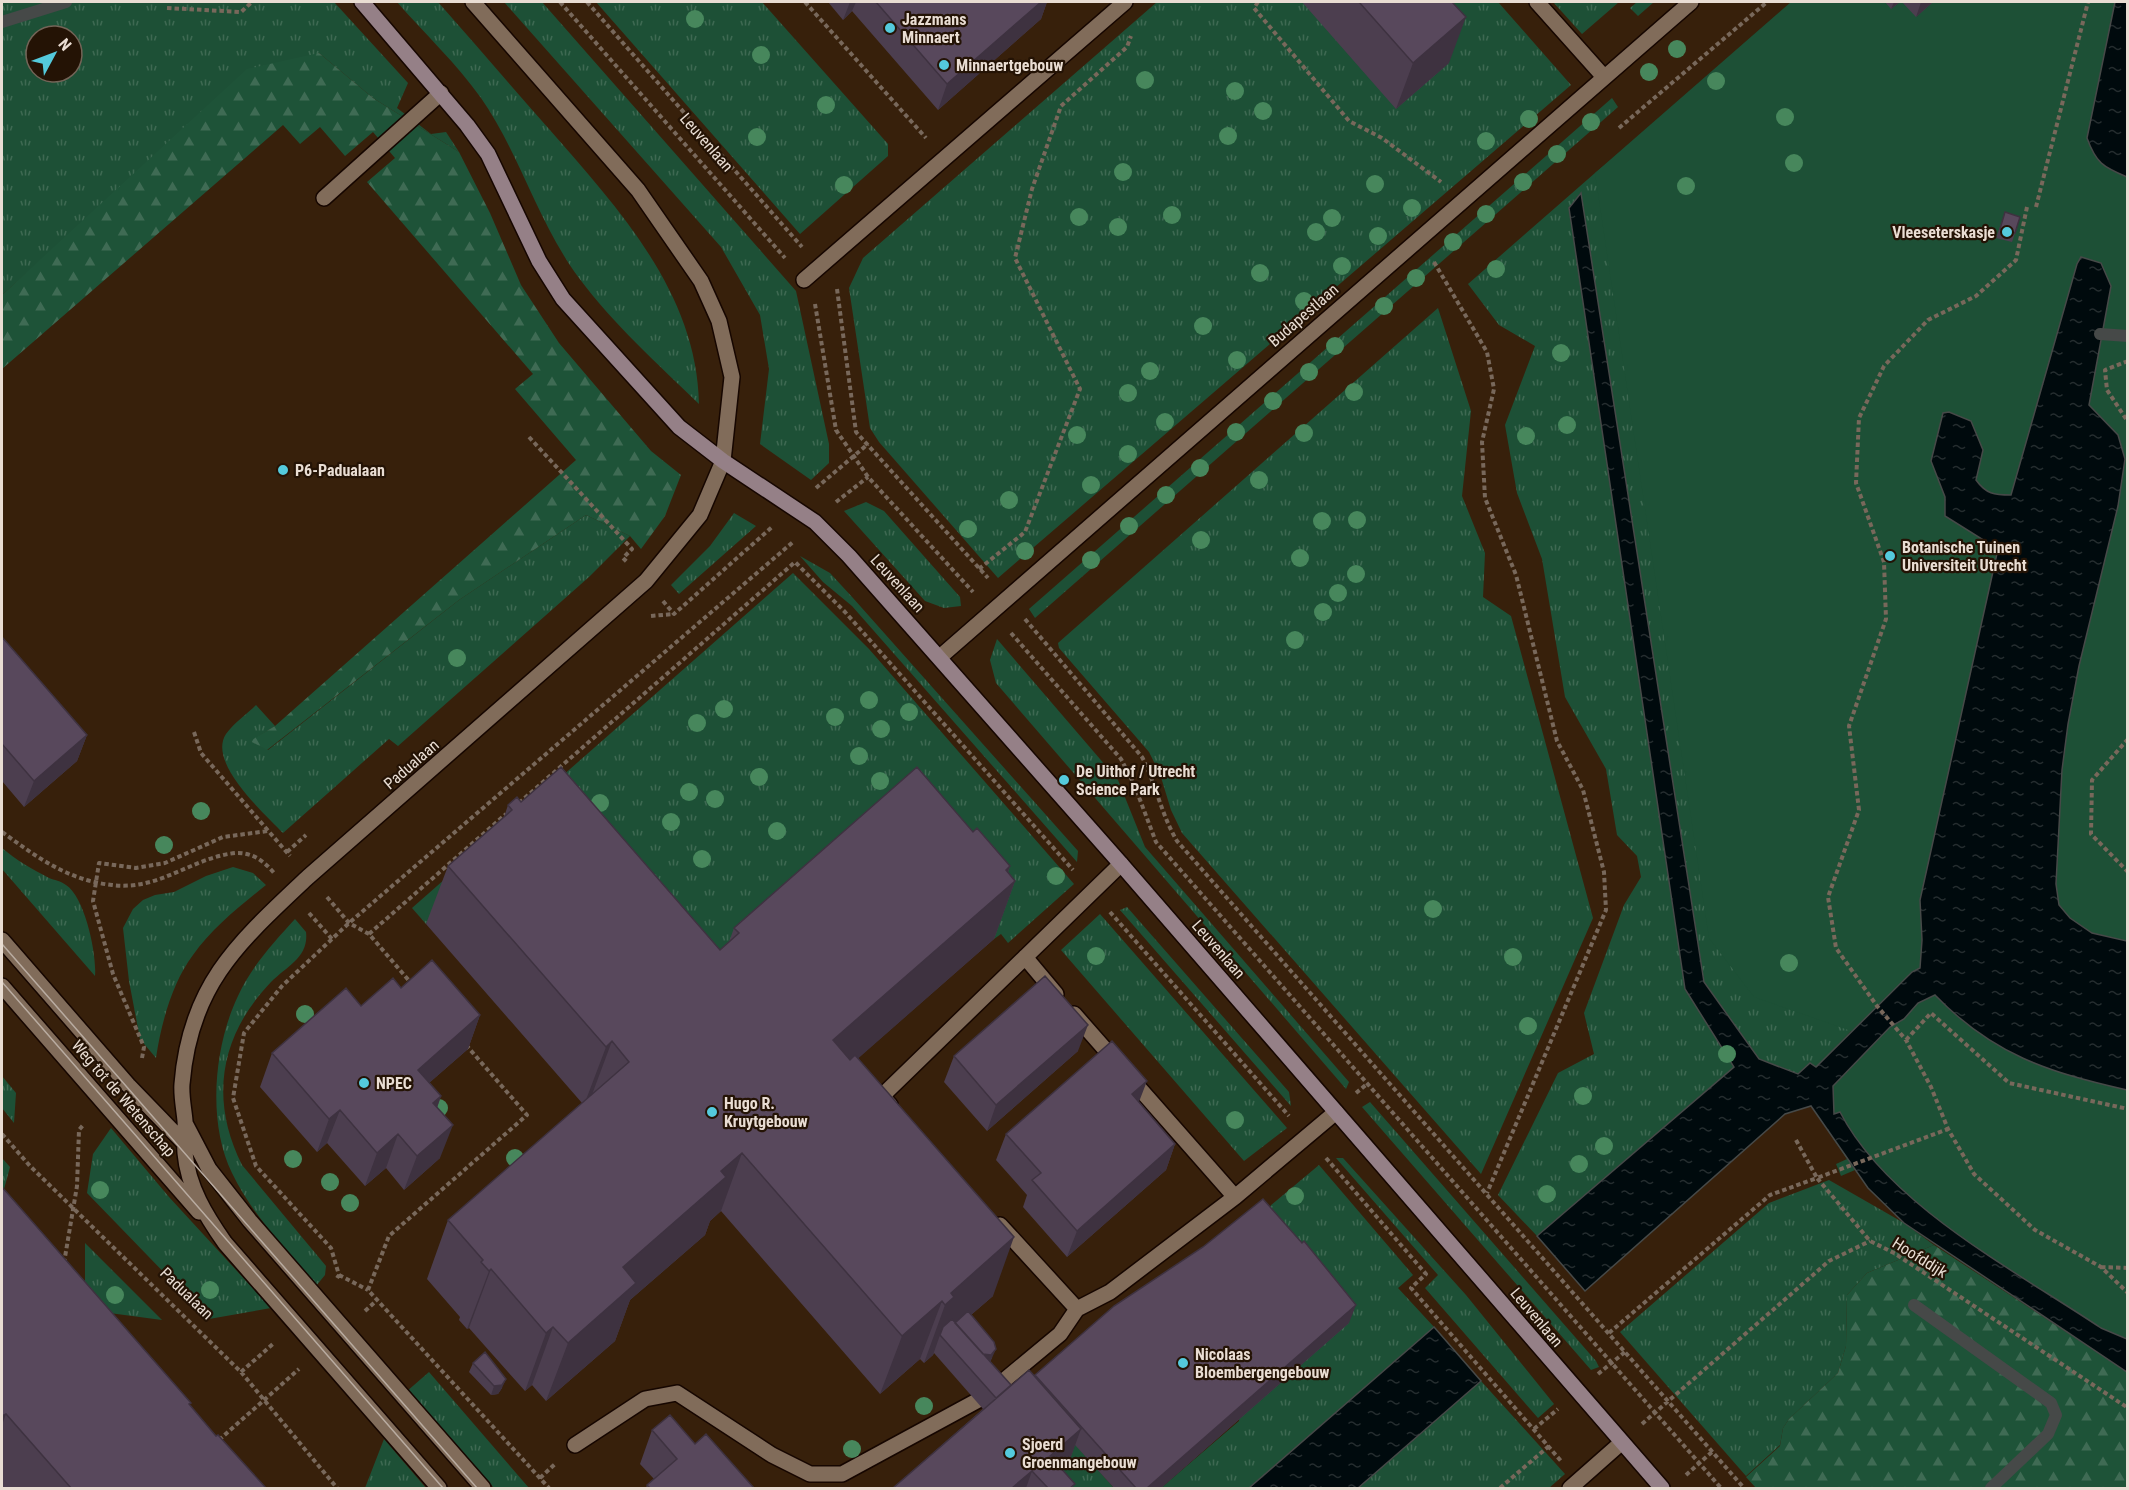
<svg xmlns="http://www.w3.org/2000/svg" width="2129" height="1490" font-family="'Roboto Condensed',sans-serif">
<style>
.built{fill:#37200b;fill-rule:evenodd}
.grass{fill:url(#grass-tufts);fill-rule:evenodd}
.forest{fill:url(#forest-firs)}
.garden{fill:#1d5036}
.water{fill:url(#water-ripples);stroke:#464948;stroke-width:1.5}
.lines{fill:none;stroke-linecap:round;stroke-linejoin:round}
.stream{stroke:#464948;stroke-width:12}
.lane-casing{stroke:#160600;stroke-width:18}
.street-casing{stroke:#160600;stroke-width:18}
.secondary-casing{stroke:#160600;stroke-width:18}
.path{stroke:#78685b;stroke-width:4;stroke-dasharray:4.5 3;stroke-linecap:butt}
.lane{stroke:#816c5a;stroke-width:15}
.street{stroke:#816c5a;stroke-width:15}
.secondary{stroke:#958087;stroke-width:15}
.tram{stroke:#b9aca1;stroke-width:1.5}
.tree{fill:#47875c}
.wall{fill:#4c3e4f}
.shaded-wall{fill:#3e3240}
.building{fill:#58485c;stroke:#3e3240;stroke-width:1.5}
.poi-dot{fill:#54cadc;stroke:#241305;stroke-width:2}
.labels{text-anchor:middle;stroke-width:4.5;stroke-linejoin:round;paint-order:stroke}
.poi-label{font-size:16px;font-weight:bold;fill:#e9ddd3;stroke:#241305;text-anchor:start}
.street-label{font-size:16px;fill:#e9ddd3;stroke:#241305}
</style>
<defs>
<pattern id="grass-tufts" width="24" height="20" patternUnits="userSpaceOnUse" patternTransform="scale(1.5)"><rect width="24" height="20" fill="#1d5036"/><path d="M3 7l-1-3M5 7V3M7 7l1-3M15 17l-1-3M17 17v-4M19 17l1-3" fill="none" stroke="#3e6952"/></pattern>
<pattern id="forest-firs" width="22" height="20" patternUnits="userSpaceOnUse" patternTransform="scale(1.5)"><rect width="22" height="20" fill="#1e5338"/><path d="M5 1l3.5 6h-7zM16 11l3.5 6h-7z" fill="#3f6b54"/></pattern>
<pattern id="water-ripples" width="26" height="14" patternUnits="userSpaceOnUse" patternTransform="scale(1.5)"><rect width="26" height="14" fill="#000a0d"/><path d="M2 4q2-2 4 0t4 0M15 11q2-2 4 0t4 0" fill="none" stroke="#252d2f"/></pattern>
</defs>
<rect width="100%" height="100%" fill="#2e1c0d"/>
<path class="built" d="M2,2H2127V1488H2ZM36,36H72V72H36Z"/>
<path class="grass" d="M2,2H334L408,83L397,108L431,134L446,132L459,152L373,98L319,53L67,237L2,295ZM36,36H72V72H36Z
M397,2H438C475,44 512,87 549,129C618,208 697,293 699,404C658,364 613,324 579,278C538,223 520,154 481,98C457,64 424,33 397,2Z
M504,2H542L796,291L829,444V463L811,480L760,444L769,369L760,315L721,247Z
M596,2H762L888,144V156L800,234Z
M1157,2H1498L1571,85L998,578L879,442L870,428L849,288L863,258Z
M1553,2H1619L1582,34Z
M1637,2H1654L1638,16L1630,8Z
M1751,45L1870,1012L1815,1067L1798,1074L1759,1059L1704,982L1581,194L1685,989L1734,1067L1537,1236L1498,1195L1558,1073L1594,1054L1584,1013L1624,905L1641,877L1637,856L1617,835L1606,769L1565,697L1542,559L1517,493L1505,425L1535,346L1499,325L1468,284L1595,173Z
M1612,98L1618,107L1035,618L1029,609Z
M1438,308L1471,411L1462,496L1485,553L1483,597L1511,616L1593,918L1481,1174L1182,833L1171,810L1160,774L1149,752L1059,648L1058,643Z
M866,502L884,511L960,597L961,606L944,608L925,601L844,511Z
M734,513L756,526L679,594L671,585L710,546Z
M586,515L630,536L589,577L398,746L389,739L283,833C265,814 207,763 226,734C234,723 247,714 256,705L275,726L251,741L268,750L459,600Z
M800,556L830,573L853,598L1078,851L1077,862L852,606L823,582Z
M793,573L869,649L1074,884L1008,943L1001,934L994,939L985,929L713,986L491,868L426,924L412,908Z
M997,639L1118,780L1145,847L1349,1082L1346,1089L996,683L990,660Z
M2,848C16,860 32,869 49,878C54,880 61,881 66,885C85,897 97,955 95,976L2,869Z
M233,867L253,873L266,885C241,905 212,928 193,955C172,983 161,1024 156,1058L140,1039L129,981L123,928L133,909L143,900L155,895L174,892L206,876Z
M1127,907L1289,1092L1291,1106L1120,910Z
M1100,914L1287,1128L1244,1161L1061,950Z
M295,919L306,932C309,957 287,966 271,982C220,1035 209,1099 242,1165L326,1266L325,1275L316,1286C287,1250 252,1215 232,1173C207,1122 214,1046 238,996C251,967 274,942 295,919Z
M2,1076L16,1093L14,1123L2,1108Z
M1370,1102L1596,1361L1599,1367L1591,1370L1362,1107Z
M111,1128L169,1197L271,1308L209,1319L87,1193L93,1154Z
M2,1158L10,1167L3,1193L2,1191Z
M1336,1158H1343L1466,1295L1554,1404L1538,1418L1425,1288L1438,1275Z
M1319,1165L1413,1275L1398,1288L1434,1327L1249,1488H1161L1239,1421L1257,1217Z
M1829,1180L1904,1223L1934,1245L1867,1273L1847,1295L1846,1346L1838,1373L1789,1419L1783,1428L1780,1445L1746,1476L1620,1332L1769,1203Z
M85,1243L162,1320L102,1312L85,1294Z
M429,1372L529,1488H494L406,1392Z
M1481,1381L1565,1474L1549,1488H1358Z
M1065,1433L1114,1488H1038Z
M384,1439L426,1488H365Z"/>
<path class="forest" d="M319,53L373,98L459,152L490,213L521,285L559,343L651,451L681,475L665,516L641,549L630,536L586,515L459,600L267,750L250,741L275,726L576,460L515,389L533,374L367,182L395,158L373,132L345,156L320,127L300,144L283,125L2,369V295L247,69Z
M1934,1245L2127,1372V1488H1756L1746,1477L1780,1446L1783,1428L1789,1419L1838,1373L1846,1346L1847,1295L1867,1273Z"/>
<path class="garden" d="M1791,2H2127V1339L2101,1328L1904,1223L1868,1188L1855,1170L1841,1176L1836,1164L1847,1159L1811,1106L1792,1086L1851,1031L1754,997L1709,938L1595,173Z"/>
<path class="water" d="M2115,2H2127V177C2103,167 2096,163 2087,138Z
M1581,193L1704,982L1759,1059L1798,1074L1810,1063L1816,1067L1912,972L1920,968L1922,940L1920,900L1998,549L1945,516V497L1931,461L1943,413L1949,412L1971,421L1983,450L1976,480C1986,494 1994,495 2011,495L2077,264L2081,257L2101,263L2111,286L2089,405L2118,435L2125,459L2118,506L2079,666L2068,724L2062,770L2056,884L2059,905L2070,918L2092,933L2127,941V1090C2048,1072 1993,1055 1935,995L1918,1003L1904,1019L1890,1027L1833,1086L1834,1114L1840,1112C1888,1205 2016,1271 2101,1328L2127,1339V1372L1904,1223L1868,1188L1811,1106L1785,1114L1585,1291L1537,1236L1734,1067L1685,989L1569,208Z
M1434,1327L1481,1381L1358,1488H1249Z"/>
<g class="lines">
<path class="stream" d="M2,22L66,2
M2100,334L2128,336
M1914,1305L2051,1403L2056,1415L2048,1434L1991,1488"/>
<defs>
<path id="lane" d="M1537,2L1604,77
M324,198L441,93
M2,940L128,1085L188,1147
M1025,957L1056,994
M2,986L199,1212
M1074,1014L1235,1197
M890,1105L882,1096L1121,864
M186,1125L209,1169L250,1221L483,1488
M1000,1225L1077,1309L1110,1292L1235,1197L1336,1112
M575,1445L645,1399L677,1393L772,1455L810,1474H842L984,1397L1060,1334L1077,1309
M439,1488L225,1243C206,1216 188,1187 185,1153C184,1142 186,1131 185,1121C184,1109 181,1096 182,1084C190,984 239,942 308,877L646,581L700,515L723,461L732,377L719,321L701,281L638,190L473,2"/>
<path id="street" d="M804,280L1125,2
M940,657L1691,2
M1570,1488L1621,1443"/>
<path id="secondary" d="M362,2L467,125L488,154L539,261L563,299L679,427L723,461L815,522L849,556L1121,864L1662,1488"/>
</defs>
<use href="#lane" class="lane-casing"/>
<use href="#street" class="street-casing"/>
<use href="#secondary" class="secondary-casing"/>
<path class="path" d="M560,2L785,258
M587,2L802,247
M805,2L926,138
M1258,2L1254,8L1349,121L1382,138L1441,182
M167,8L241,12L252,2
M1619,128L1767,2
M2027,207L2016,260L1976,296L1928,320L1884,366L1859,418L1856,483L1884,562L1886,619L1849,726L1859,810L1828,897L1836,948L1877,1006L1906,1040L1931,1087L1948,1129L1974,1174L2035,1230L2101,1267L2128,1293
M2036,207L2088,2
M1434,262L1487,352L1494,389L1482,442L1485,498L1516,575L1557,741L1583,790L1604,872L1606,910L1487,1193
M837,289L856,432L988,578
M815,304L836,430L868,477L973,592
M2128,361L2105,370L2107,390L2128,422
M529,437L632,549L623,558L627,562
M816,488L868,444
M836,502L868,477
M979,569L1025,532L1080,389L1015,258L1032,189L1061,106L1127,47L1131,36
M663,601L674,614L772,527
M651,616L673,614
M1025,619L1142,757C1156,784 1161,814 1177,841L1744,1488
M1011,633L1121,759L1134,784L1156,842L1721,1488
M194,732L201,753L290,856
M2128,739L2092,780L2091,834L2128,872
M519,803L795,562L845,612L1073,870
M2,832C37,857 67,880 112,885C159,891 191,858 235,853C252,852 264,861 274,873
M287,852L306,835
M327,897L349,923L369,934L411,983
M1110,912L1289,1116
M309,913L332,939
M369,934L506,814
M1906,1040L1931,1013L2009,1083L2128,1109
M466,1045L527,1115L389,1236L368,1290L549,1488
M142,1058L144,1047L113,974L93,901L99,863L136,868L165,863L223,837L268,831
M1356,1093L1367,1084
M2,1134L30,1166L241,1372L337,1488
M1796,1140L1817,1178L1948,1129
M1326,1158L1426,1274L1411,1288L1561,1461
M64,1263L77,1186L79,1130L84,1124
M2101,1267L2128,1268
M339,1275L368,1290
M337,1278L339,1275L331,1248L256,1166L233,1098L244,1033L282,986L349,923L793,542
M365,1311L376,1301
M1609,1333L1770,1195L1817,1178L1870,1241L1894,1253L2128,1408
M241,1372L274,1343
M1598,1374L1625,1352
M1642,1424L1829,1261L1870,1241
M1534,1429L1558,1409
M219,1440L299,1369
M1686,1475L1712,1452
M540,1478L555,1464
M1500,1488L1549,1446"/>
<use href="#lane" class="lane"/>
<use href="#street" class="street"/>
<use href="#secondary" class="secondary"/>
<path class="tram" d="M2,944L477,1488
M2,982L443,1488"/>
</g>
<g class="tree">
<circle cx="695" cy="19" r="9"/>
<circle cx="1677" cy="49" r="9"/>
<circle cx="761" cy="55" r="9"/>
<circle cx="1649" cy="72" r="9"/>
<circle cx="1145" cy="80" r="9"/>
<circle cx="1716" cy="81" r="9"/>
<circle cx="1235" cy="91" r="9"/>
<circle cx="826" cy="105" r="9"/>
<circle cx="1263" cy="111" r="9"/>
<circle cx="1785" cy="117" r="9"/>
<circle cx="1529" cy="119" r="9"/>
<circle cx="1591" cy="122" r="9"/>
<circle cx="1228" cy="136" r="9"/>
<circle cx="757" cy="137" r="9"/>
<circle cx="1486" cy="141" r="9"/>
<circle cx="1557" cy="154" r="9"/>
<circle cx="1794" cy="163" r="9"/>
<circle cx="1123" cy="172" r="9"/>
<circle cx="1523" cy="182" r="9"/>
<circle cx="1375" cy="184" r="9"/>
<circle cx="844" cy="185" r="9"/>
<circle cx="1686" cy="186" r="9"/>
<circle cx="1412" cy="208" r="9"/>
<circle cx="1486" cy="214" r="9"/>
<circle cx="1172" cy="215" r="9"/>
<circle cx="1079" cy="217" r="9"/>
<circle cx="1332" cy="218" r="9"/>
<circle cx="1118" cy="227" r="9"/>
<circle cx="1316" cy="232" r="9"/>
<circle cx="1378" cy="236" r="9"/>
<circle cx="1453" cy="242" r="9"/>
<circle cx="1342" cy="266" r="9"/>
<circle cx="1496" cy="269" r="9"/>
<circle cx="1260" cy="273" r="9"/>
<circle cx="1416" cy="278" r="9"/>
<circle cx="1304" cy="301" r="9"/>
<circle cx="1384" cy="306" r="9"/>
<circle cx="1203" cy="326" r="9"/>
<circle cx="1335" cy="346" r="9"/>
<circle cx="1561" cy="353" r="9"/>
<circle cx="1237" cy="360" r="9"/>
<circle cx="1150" cy="371" r="9"/>
<circle cx="1309" cy="372" r="9"/>
<circle cx="1354" cy="392" r="9"/>
<circle cx="1128" cy="393" r="9"/>
<circle cx="1273" cy="401" r="9"/>
<circle cx="1165" cy="422" r="9"/>
<circle cx="1567" cy="425" r="9"/>
<circle cx="1236" cy="432" r="9"/>
<circle cx="1304" cy="433" r="9"/>
<circle cx="1077" cy="435" r="9"/>
<circle cx="1526" cy="436" r="9"/>
<circle cx="1128" cy="454" r="9"/>
<circle cx="1200" cy="468" r="9"/>
<circle cx="1259" cy="480" r="9"/>
<circle cx="1091" cy="485" r="9"/>
<circle cx="1166" cy="495" r="9"/>
<circle cx="1009" cy="500" r="9"/>
<circle cx="1357" cy="520" r="9"/>
<circle cx="1322" cy="521" r="9"/>
<circle cx="1129" cy="526" r="9"/>
<circle cx="968" cy="529" r="9"/>
<circle cx="1201" cy="540" r="9"/>
<circle cx="1025" cy="551" r="9"/>
<circle cx="1300" cy="558" r="9"/>
<circle cx="1091" cy="560" r="9"/>
<circle cx="1356" cy="574" r="9"/>
<circle cx="1338" cy="593" r="9"/>
<circle cx="1323" cy="612" r="9"/>
<circle cx="1295" cy="640" r="9"/>
<circle cx="457" cy="658" r="9"/>
<circle cx="869" cy="700" r="9"/>
<circle cx="724" cy="709" r="9"/>
<circle cx="909" cy="712" r="9"/>
<circle cx="835" cy="717" r="9"/>
<circle cx="697" cy="723" r="9"/>
<circle cx="881" cy="729" r="9"/>
<circle cx="859" cy="756" r="9"/>
<circle cx="759" cy="777" r="9"/>
<circle cx="880" cy="781" r="9"/>
<circle cx="689" cy="792" r="9"/>
<circle cx="715" cy="799" r="9"/>
<circle cx="600" cy="803" r="9"/>
<circle cx="201" cy="811" r="9"/>
<circle cx="671" cy="822" r="9"/>
<circle cx="777" cy="831" r="9"/>
<circle cx="164" cy="845" r="9"/>
<circle cx="702" cy="859" r="9"/>
<circle cx="1056" cy="876" r="9"/>
<circle cx="1433" cy="909" r="9"/>
<circle cx="1096" cy="956" r="9"/>
<circle cx="1513" cy="957" r="9"/>
<circle cx="1789" cy="963" r="9"/>
<circle cx="305" cy="1014" r="9"/>
<circle cx="1528" cy="1026" r="9"/>
<circle cx="1727" cy="1054" r="9"/>
<circle cx="1583" cy="1096" r="9"/>
<circle cx="439" cy="1108" r="9"/>
<circle cx="1235" cy="1120" r="9"/>
<circle cx="1604" cy="1146" r="9"/>
<circle cx="515" cy="1158" r="9"/>
<circle cx="293" cy="1159" r="9"/>
<circle cx="1579" cy="1164" r="9"/>
<circle cx="330" cy="1182" r="9"/>
<circle cx="100" cy="1190" r="9"/>
<circle cx="1547" cy="1194" r="9"/>
<circle cx="1295" cy="1196" r="9"/>
<circle cx="350" cy="1203" r="9"/>
<circle cx="210" cy="1290" r="9"/>
<circle cx="115" cy="1295" r="9"/>
<circle cx="924" cy="1406" r="9"/>
<circle cx="852" cy="1449" r="9"/>
</g>
<path class="wall" d="M828,2H1047L1041,19L938,110L852,11L843,20Z
M1302,2H1452L1449,63L1396,109Z
M1885,2H1900L1891,9Z
M1902,2H1933L1916,17Z
M2005,212L2015,233L2012,242L1996,238Z
M2,637L87,735L77,761L24,807L2,781Z
M521,802L720,950L729,942L734,928L973,832L1010,866L1008,873L1015,881L994,939L858,1058L993,1296L971,1315L992,1358L990,1362L1011,1385L1035,1376V1375L1349,1323L1161,1488H1114L1075,1445L1069,1462L1062,1468L1074,1488H893L983,1409L934,1353L933,1355L924,1363L920,1359L880,1394L721,1211L710,1221L705,1235L630,1300L615,1341L546,1401L532,1385L525,1391L469,1328L467,1329L459,1320L460,1317L427,1279L448,1220L582,1103L426,924L448,866L504,817L508,805Z
M401,988L480,1015L468,1049L429,1083L441,1096L437,1108L440,1158L404,1190L386,1168L365,1186L327,1143L317,1152L260,1087L272,1053L361,1006Z
M1078,1051L987,1131L944,1082L954,1056Z
M1139,1103L1175,1144L1166,1170L1067,1257L1023,1207L1027,1195L996,1160L1006,1134Z
M2,1187L216,1436L266,1488H2Z
M473,1363L502,1388L498,1394L491,1395L469,1372Z
M652,1430L695,1444L754,1488H646L647,1485L654,1479L640,1464Z"/>
<path class="shaded-wall" d="M850,2H856L852,11L843,20Z
M1041,2H1047L1041,19L938,110L947,84Z
M1894,2H1900L1891,9Z
M1921,2H1933L1916,17Z
M1466,17L1449,63L1396,109L1413,63Z
M87,735L77,761L24,807L34,781Z
M1010,866L1000,894L1015,881L994,939L812,1099L833,1040Z
M480,1015L468,1049L406,1103L418,1070Z
M1088,1025L1078,1051L987,1131L996,1105Z
M612,1041L590,1100L584,1105L606,1047Z
M1147,1081L1137,1107L1132,1094Z
M441,1096L429,1130L433,1103Z
M340,1110L327,1143L317,1152L329,1119Z
M453,1125L440,1158L404,1190L417,1156Z
M398,1134L386,1168L365,1186L377,1153Z
M1175,1144L1166,1170L1067,1257L1077,1231Z
M742,1153L721,1211L710,1221L705,1235L630,1300L615,1341L546,1401L568,1343L623,1267L721,1171Z
M1014,1237L993,1296L958,1326L940,1335L933,1355L924,1363L945,1305L951,1293Z
M491,1269L469,1328L467,1329L489,1271Z
M942,1301L920,1359L880,1394L902,1336Z
M1356,1305L1349,1323L1161,1488H1147Z
M553,1327L532,1385L525,1391L546,1333Z
M996,1349L992,1358L988,1364L983,1354Z
M506,1379L502,1388L498,1394L491,1395L494,1386Z
M6,1414L2,1425V1416Z
M1081,1429L1069,1462L1044,1484L1050,1456Z
M1032,1471L1026,1488H1012Z"/>
<path class="building" d="M876,2H1041L947,84Z
M1359,2H1452L1466,17L1413,63Z
M2005,212L2020,217L2015,233L2000,229Z
M2,637L87,735L34,781L2,744Z
M561,767L720,950L739,933L734,928L917,767L973,832L977,828L1010,866L1006,870L1015,881L833,1040L850,1060L855,1055L1014,1237L951,1293L954,1297L945,1305L942,1301L902,1336L742,1153L721,1171L726,1177L623,1267L636,1283L568,1343L553,1327L546,1333L491,1269L489,1271L481,1262L483,1260L448,1220L629,1062L612,1041L606,1047L448,866L512,810L508,805L517,797L521,802Z
M432,960L480,1015L418,1070L441,1096L433,1103L453,1125L417,1156L398,1134L377,1153L340,1110L329,1119L272,1053L346,988L361,1006L393,978L401,988Z
M1045,976L1088,1025L996,1105L954,1056Z
M1112,1041L1147,1081L1132,1094L1175,1144L1077,1231L1032,1180L1041,1173L1006,1134Z
M2,1187L191,1403L189,1404L216,1436L218,1435L266,1488H71L6,1414L2,1416Z
M1263,1199L1302,1243L1304,1241L1356,1305L1147,1488H1136L1035,1375L1114,1306L1203,1247Z
M968,1311L994,1342L996,1349L991,1355L983,1354L955,1323Z
M952,1319L1011,1385L996,1398L940,1335L943,1327Z
M485,1352L506,1379L502,1385L494,1386L473,1363Z
M1029,1370L1081,1429L1050,1456L1075,1484L1070,1488H1048L1032,1471L1012,1488H893Z
M670,1415L695,1444L706,1434L754,1488H650L647,1485L677,1459L652,1430Z"/>
<g class="poi-dot">
<circle cx="890" cy="28" r="6"/>
<circle cx="944" cy="65" r="6"/>
<circle cx="2007" cy="232" r="6"/>
<circle cx="283" cy="470" r="6"/>
<circle cx="1890" cy="556" r="6"/>
<circle cx="1064" cy="780" r="6"/>
<circle cx="364" cy="1083" r="6"/>
<circle cx="712" cy="1112" r="6"/>
<circle cx="1183" cy="1363" r="6"/>
<circle cx="1010" cy="1453" r="6"/>
</g>
<g class="labels">
<g class="poi-label">
<text x="902" y="25">Jazzmans<tspan x="902" dy="18">Minnaert</tspan></text>
<text x="956" y="71">Minnaertgebouw</text>
<text x="1995" y="238" text-anchor="end">Vleeseterskasje</text>
<text x="295" y="476">P6-Padualaan</text>
<text x="1902" y="553">Botanische Tuinen<tspan x="1902" dy="18">Universiteit Utrecht</tspan></text>
<text x="1076" y="777">De Uithof / Utrecht<tspan x="1076" dy="18">Science Park</tspan></text>
<text x="376" y="1089">NPEC</text>
<text x="724" y="1109">Hugo R.<tspan x="724" dy="18">Kruytgebouw</tspan></text>
<text x="1195" y="1360">Nicolaas<tspan x="1195" dy="18">Bloembergengebouw</tspan></text>
<text x="1022" y="1450">Sjoerd<tspan x="1022" dy="18">Groenmangebouw</tspan></text>
</g>
<g class="street-label">
<text transform="translate(707 142) rotate(49)" y="6">Leuvenlaan</text>
<text transform="translate(1303 315) rotate(-41)" y="6">Budapestlaan</text>
<text transform="translate(898 583) rotate(48)" y="6">Leuvenlaan</text>
<text transform="translate(411 764) rotate(-41)" y="6">Padualaan</text>
<text transform="translate(1219 949) rotate(49)" y="6">Leuvenlaan</text>
<text transform="translate(124 1098) rotate(49)" y="6">Weg tot de Wetenschap</text>
<text transform="translate(1920 1257) rotate(32)" y="6">Hoofddijk</text>
<text transform="translate(187 1293) rotate(44)" y="6">Padualaan</text>
<text transform="translate(1537 1317) rotate(50)" y="6">Leuvenlaan</text>
</g>
</g>
<rect width="2129" height="1490" fill="none" stroke="#e9ddd3" stroke-width="6"/>
<g transform="translate(54 54) rotate(49)"><circle r="28" fill="#241305" stroke="#736457" stroke-width="1.5"/>
<path d="M0-4.5L10 22L0 15L-10 22Z" fill="#54cadc"/>
<text y="-9" font-size="16" font-weight="bold" text-anchor="middle" fill="#e9ddd3">N</text>
</g>
</svg>
